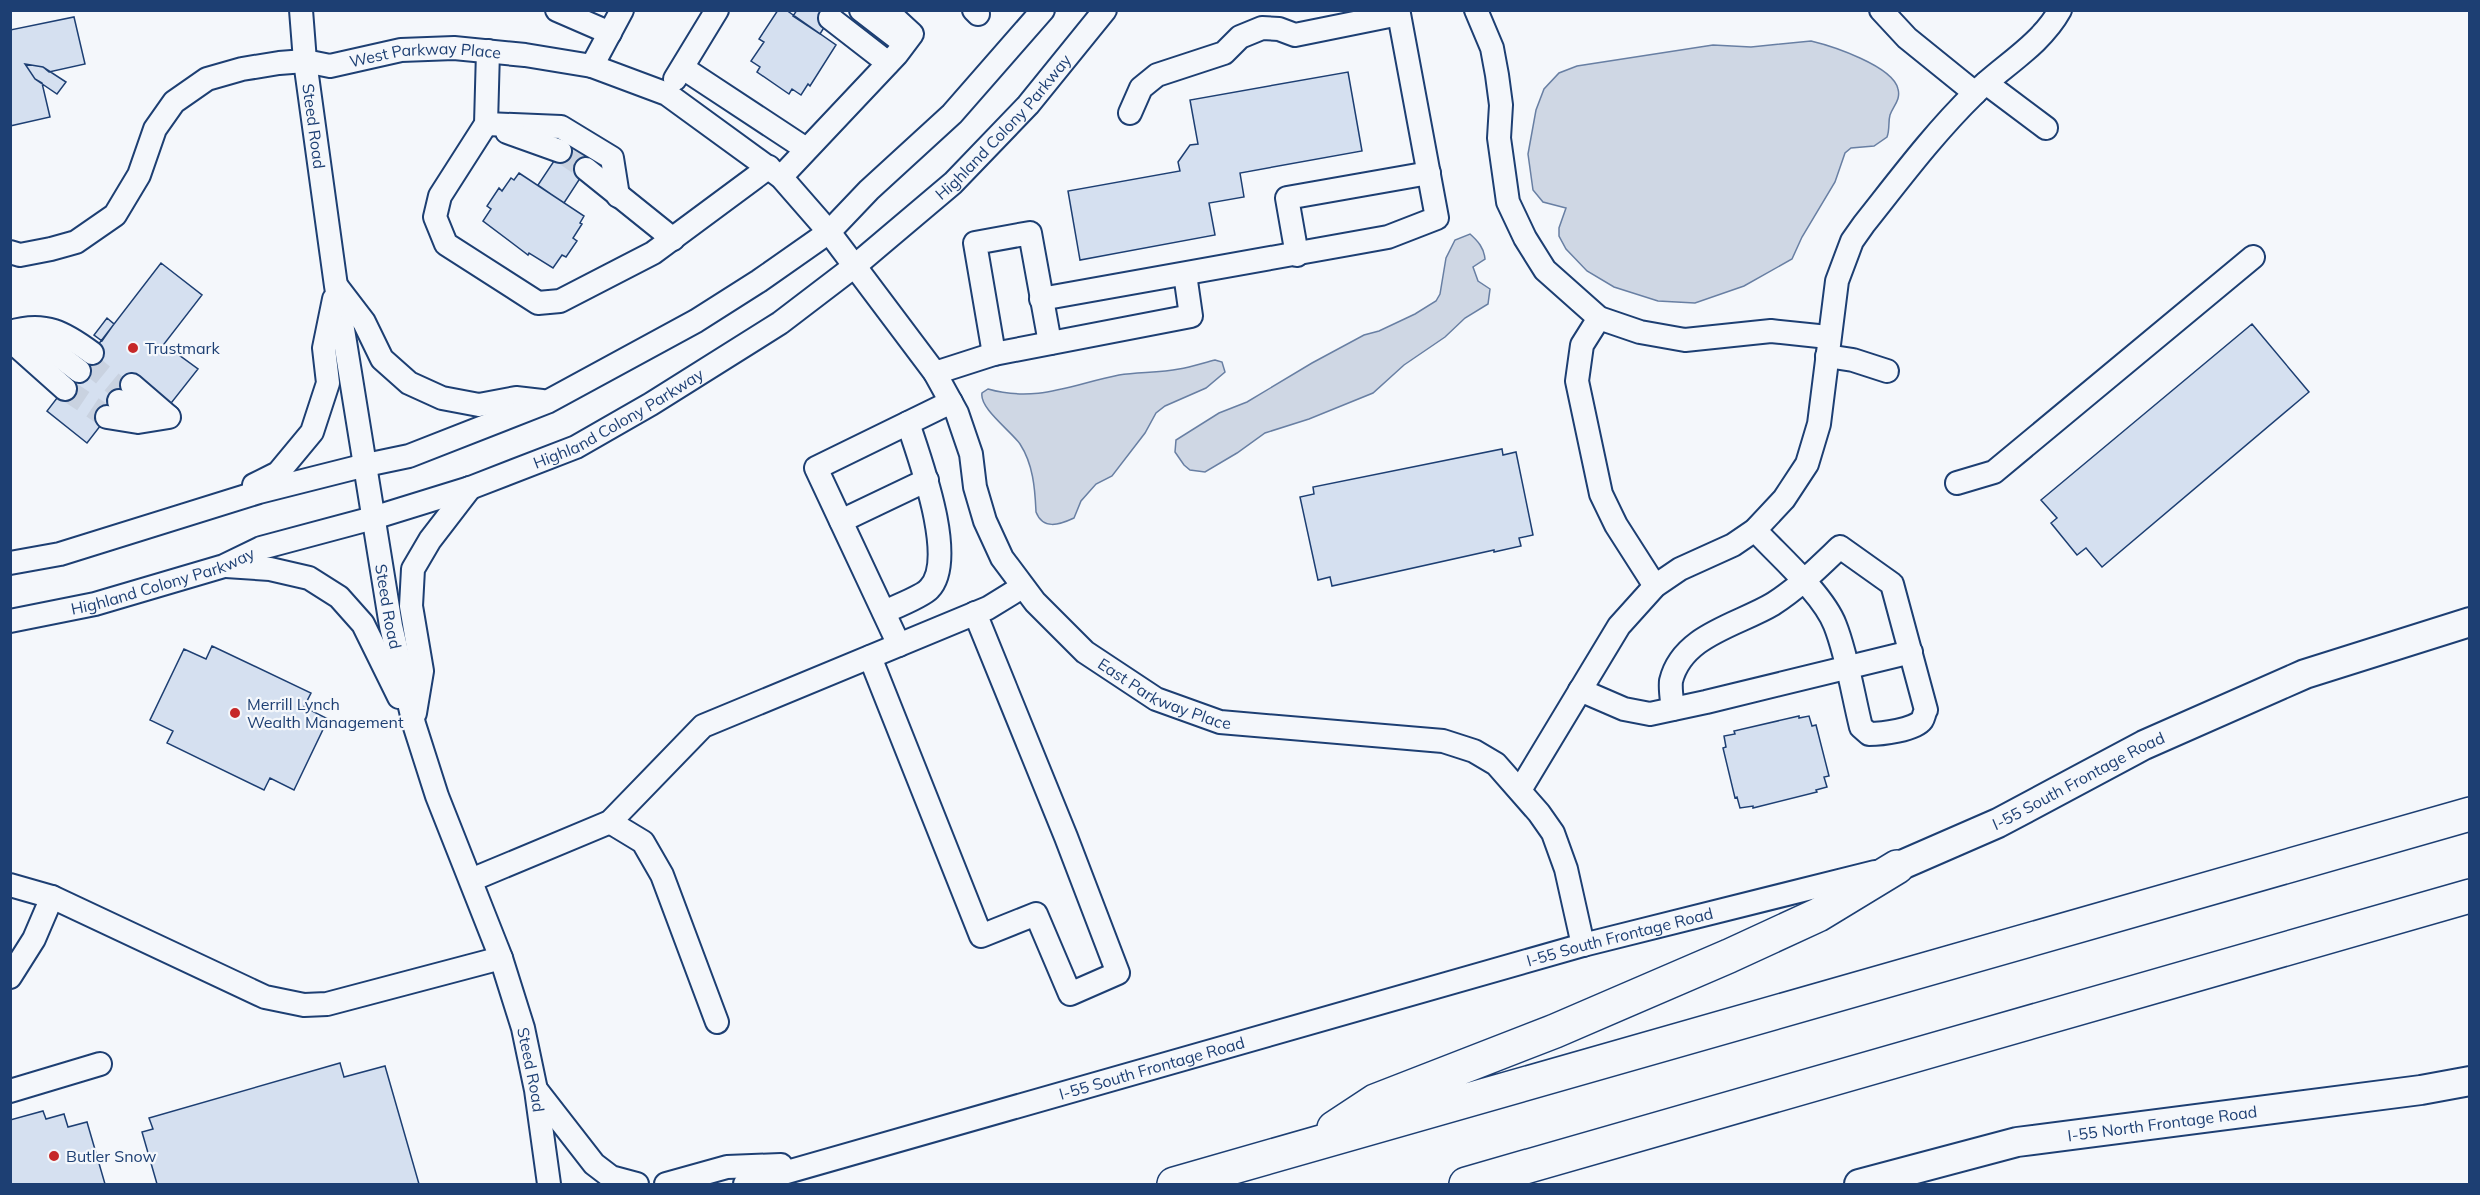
<svg xmlns="http://www.w3.org/2000/svg" width="2480" height="1195" font-family="Mulish,sans-serif">
<style>
.water{fill:#cfd7e4;stroke:#687fa3;stroke-width:1.5}
.building{fill:#d5e0f0;stroke:#1d3f73;stroke-width:1.5}
.lines{fill:none;stroke-linecap:round;stroke-linejoin:round}
.minor-tunnel{stroke:#c9d2e0;stroke-width:22;stroke-dasharray:22 11;stroke-linecap:butt}
.minor-casing{stroke:#1d3f73;stroke-width:26}
.major-casing{stroke:#1d3f73;stroke-width:32}
.highway-casing{stroke:#1d3f73;stroke-width:36}
.minor{stroke:#f4f7fb;stroke-width:22}
.major{stroke:#f4f7fb;stroke-width:28}
.highway{stroke:#f4f7fb;stroke-width:33}
.poi-dot{fill:#c62828;stroke:#f4f7fb;stroke-width:2}
.labels{text-anchor:middle;stroke-width:4.5;stroke-linejoin:round;paint-order:stroke}
.street-label{font-size:16px;fill:#1d3f73;stroke:#f4f7fb}
.poi-label{font-size:16px;fill:#1d3f73;stroke:#f4f7fb;text-anchor:start}
</style>
<rect width="100%" height="100%" fill="#f4f7fb"/>
<path class="water" d="M1811,41C1832,46 1893,66 1898,89C1901,100 1893,106 1890,115C1888,122 1890,129 1887,137L1874,146L1851,148L1845,153L1835,182L1802,237L1792,259L1744,286L1695,303L1658,301L1614,287L1587,271L1566,249L1559,236V228L1566,208L1543,202L1533,190L1528,154L1536,110L1544,89L1559,73L1577,66L1713,45L1751,47Z
M1470,234C1478,241 1484,248 1485,259L1473,267L1478,281L1490,289L1488,304L1465,318L1445,337L1404,365L1373,393L1309,419L1265,433L1237,453L1205,472L1190,470L1184,465L1175,452L1176,440L1219,413L1247,402L1312,363L1364,335L1379,331L1415,314L1436,301L1440,294L1446,258L1455,240Z
M1215,360L1222,362L1225,372L1206,388L1165,406L1156,413L1145,433L1112,476L1096,484L1081,501L1074,518C1059,525 1043,530 1036,512C1035,488 1033,464 1020,444C1011,431 979,408 982,393L988,389C1037,403 1073,384 1119,375C1139,372 1160,373 1179,369C1191,367 1203,363 1215,360Z"/>
<path class="building" d="M778,10H786L836,45L810,86L808,84L801,95L792,89L789,94L757,72L760,67L751,61L764,42L759,39Z
M797,10H835L820,34L793,16Z
M74,17L85,64L49,72L43,67L25,64L35,79L42,83L50,117L10,126V30Z
M25,64L43,67L66,82L57,94L35,79Z
M1348,72L1362,151L1240,173L1244,197L1209,203L1215,235L1080,260L1068,191L1180,171L1178,162L1190,145L1198,144L1190,100Z
M564,146L590,163L564,203L538,185Z
M519,173L584,216L580,223L582,224L573,238L577,241L566,257L562,255L553,268L529,253L528,255L483,221L491,209L487,206L499,188L502,191L511,178L514,180Z
M161,263L202,295L164,344L198,369L168,407L135,381L87,443L47,411Z
M107,318L114,324L102,341L94,335Z
M2252,324L2309,392L2102,567L2086,548L2077,555L2051,523L2057,518L2041,500Z
M1502,449L1503,455L1516,452L1533,535L1519,538L1521,546L1494,552V550L1332,586L1330,577L1318,580L1300,497L1314,494L1313,487Z
M212,646L311,693L304,707L328,719L294,790L270,778L264,790L167,743L173,731L150,720L184,649L206,659Z
M1799,716V718L1809,716L1812,726L1816,725L1829,776L1824,777L1827,787L1816,790L1817,792L1753,808V806L1740,808L1737,797L1735,798L1723,748L1726,747L1724,736L1735,734L1734,731Z
M340,1063L344,1077L385,1066L419,1184H157L142,1132L153,1129L149,1118Z
M43,1111L46,1119L64,1114L68,1127L87,1122L105,1184H10V1120Z"/>
<g class="lines">
<path class="minor-tunnel" d="M560,151L586,169
M86,361L125,393
M65,389L107,417"/>
<defs>
<g id="minor">
<path id="s1" d="M301,10L305,61L336,286L391,626L414,724L437,796L501,958L523,1028L536,1090L549,1184"/>
<path d="M557,10L610,33"/>
<path d="M861,10L896,37"/>
<path d="M974,10L978,14"/>
<path d="M1476,10L1492,48L1497,75L1501,105L1499,138L1508,202L1525,238L1545,270L1599,318L1640,332L1685,340L1771,331L1828,337"/>
<path d="M1881,10L1907,38L1975,93"/>
<path d="M830,18L888,63"/>
<path d="M488,51L486,124L440,196L435,217L446,244L538,303L560,301L653,253L769,167"/>
<path d="M592,66L622,10"/>
<path d="M683,68L806,149"/>
<path d="M675,79L717,10"/>
<path d="M1986,83L2046,128"/>
<path d="M486,124L561,127L612,158L618,196"/>
<path d="M507,132L560,151"/>
<path d="M586,169L673,239"/>
<path d="M781,177L897,54L912,34L886,10"/>
<path id="s2" d="M10,252L20,255L51,249L76,242L115,215L139,175L155,129L174,102L207,79L242,69L279,63L305,61L330,66L401,50L454,48L525,55L592,66L667,94L781,177L829,232L935,373L957,413L971,454L975,487L985,521L1002,558L1035,602L1085,652L1156,699L1220,722L1443,741L1474,751L1496,764L1539,813L1553,833L1566,869L1583,945"/>
<path d="M1297,255L1287,198L1429,173"/>
<path d="M338,288L364,322L382,359L409,383L442,398L479,405L516,398L542,401"/>
<path d="M1041,299L1388,237L1437,218L1399,14L1295,35L1279,29L1262,28L1240,37L1224,53L1157,75L1141,88L1130,113"/>
<path d="M1599,318L1582,345L1577,381L1601,494L1616,525L1655,586"/>
<path d="M10,332C45,321 65,333 92,353"/>
<path d="M10,335L57,354L79,371"/>
<path d="M10,340L65,389"/>
<path d="M994,354L975,243L1030,233L1050,343"/>
<path d="M1827,356L1853,360L1887,371"/>
<path d="M935,373L994,354L1191,316L1185,274"/>
<path d="M132,385L168,416"/>
<path d="M119,401L130,408L154,415"/>
<path d="M107,417L138,422L169,417"/>
<path d="M1957,483L1994,472L2253,257"/>
<path d="M254,485L278,473L312,432L328,383L324,348L334,299"/>
<path d="M841,521L927,480"/>
<path d="M10,563L60,554L259,492L366,465L409,456L547,402L696,321L759,281L829,232L869,190L952,114L1043,10"/>
<path d="M226,566L270,569L309,578L339,597L363,624L399,697"/>
<path d="M884,612C893,608 923,596 929,589C958,560 919,457 908,423"/>
<path id="s3" d="M10,621L95,604L224,566L261,548L373,518L470,488L576,447L651,404L780,323L856,265L953,183L1028,105L1105,10"/>
<path d="M899,645L816,468L951,402"/>
<path d="M870,657L981,936L1036,914L1070,994L1118,973L1066,837L975,613"/>
<path d="M1580,690L1624,709L1650,714L1706,702L1911,652"/>
<path d="M1673,709C1672,700 1670,690 1671,681C1682,635 1738,625 1773,604C1798,588 1819,567 1840,547L1892,584L1926,710C1924,713 1924,717 1922,720C1915,730 1881,734 1869,734L1861,727C1853,695 1847,655 1835,625C1823,594 1778,555 1755,530"/>
<path d="M415,713L422,671L411,606L413,569L430,540L470,488"/>
<path d="M1520,790L1619,626L1655,586L1680,569L1733,545L1755,530L1784,499L1807,464L1819,424L1837,281L1852,241L1864,224C1899,180 1934,133 1974,94C2002,66 2040,46 2060,10"/>
<path d="M610,822L643,842L662,875L717,1022"/>
<path d="M471,880L610,822L703,726L988,608L1022,587"/>
<path d="M10,885L52,897L265,997L304,1005L327,1004L501,958"/>
<path d="M10,977L34,939L52,897"/>
<path d="M10,1091L100,1064"/>
<path d="M538,1092L594,1164L611,1177L637,1184"/>
<path d="M666,1184L727,1167L781,1165"/>
<path id="s4" d="M745,1184L1583,945L1875,872"/>
</g>
<g id="major">
<path id="s5" d="M1897,867L1998,823L2144,745L2305,674L2470,622"/>
<path id="s6" d="M1859,1184L2017,1142L2421,1090L2470,1081"/>
</g>
<path id="highway" d="M1334,1128L1375,1101L1555,1031L1729,956L1818,915L1897,867
M1174,1184L2470,814
M1466,1184L2470,896"/>
</defs>
<use href="#minor" class="minor-casing"/>
<use href="#major" class="major-casing"/>
<use href="#highway" class="highway-casing"/>
<use href="#minor" class="minor"/>
<use href="#major" class="major"/>
<use href="#highway" class="highway"/>
</g>
<g class="poi-dot">
<circle cx="133" cy="348" r="6"/>
<circle cx="235" cy="713" r="6"/>
<circle cx="54" cy="1156" r="6"/>
</g>
<g class="labels">
<g class="street-label">
<text dy="6" stroke="none"><textPath href="#s2" startOffset="506">West Parkway Place</textPath></text>
<text dy="6" stroke="none"><textPath href="#s1" startOffset="117">Steed Road</textPath></text>
<text dy="6" stroke="none"><textPath href="#s3" startOffset="1130">Highland Colony Parkway</textPath></text>
<text dy="6" stroke="none"><textPath href="#s3" startOffset="644">Highland Colony Parkway</textPath></text>
<text dy="6" stroke="none"><textPath href="#s3" startOffset="158">Highland Colony Parkway</textPath></text>
<text dy="6" stroke="none"><textPath href="#s1" startOffset="603">Steed Road</textPath></text>
<text dy="6" stroke="none"><textPath href="#s2" startOffset="1560">East Parkway Place</textPath></text>
<text dy="6" stroke="none"><textPath href="#s5" startOffset="201">I-55 South Frontage Road</textPath></text>
<text dy="6" stroke="none"><textPath href="#s4" startOffset="909">I-55 South Frontage Road</textPath></text>
<text dy="6" stroke="none"><textPath href="#s4" startOffset="423">I-55 South Frontage Road</textPath></text>
<text dy="6" stroke="none"><textPath href="#s1" startOffset="1089">Steed Road</textPath></text>
<text dy="6" stroke="none"><textPath href="#s6" startOffset="310">I-55 North Frontage Road</textPath></text>
</g>
<g class="poi-label">
<text x="145" y="354">Trustmark</text>
<text x="247" y="710">Merrill Lynch<tspan x="247" dy="18">Wealth Management</tspan></text>
<text x="66" y="1162">Butler Snow</text>
</g>
</g>
<rect width="2480" height="1195" fill="none" stroke="#1d3f73" stroke-width="24"/>
</svg>
